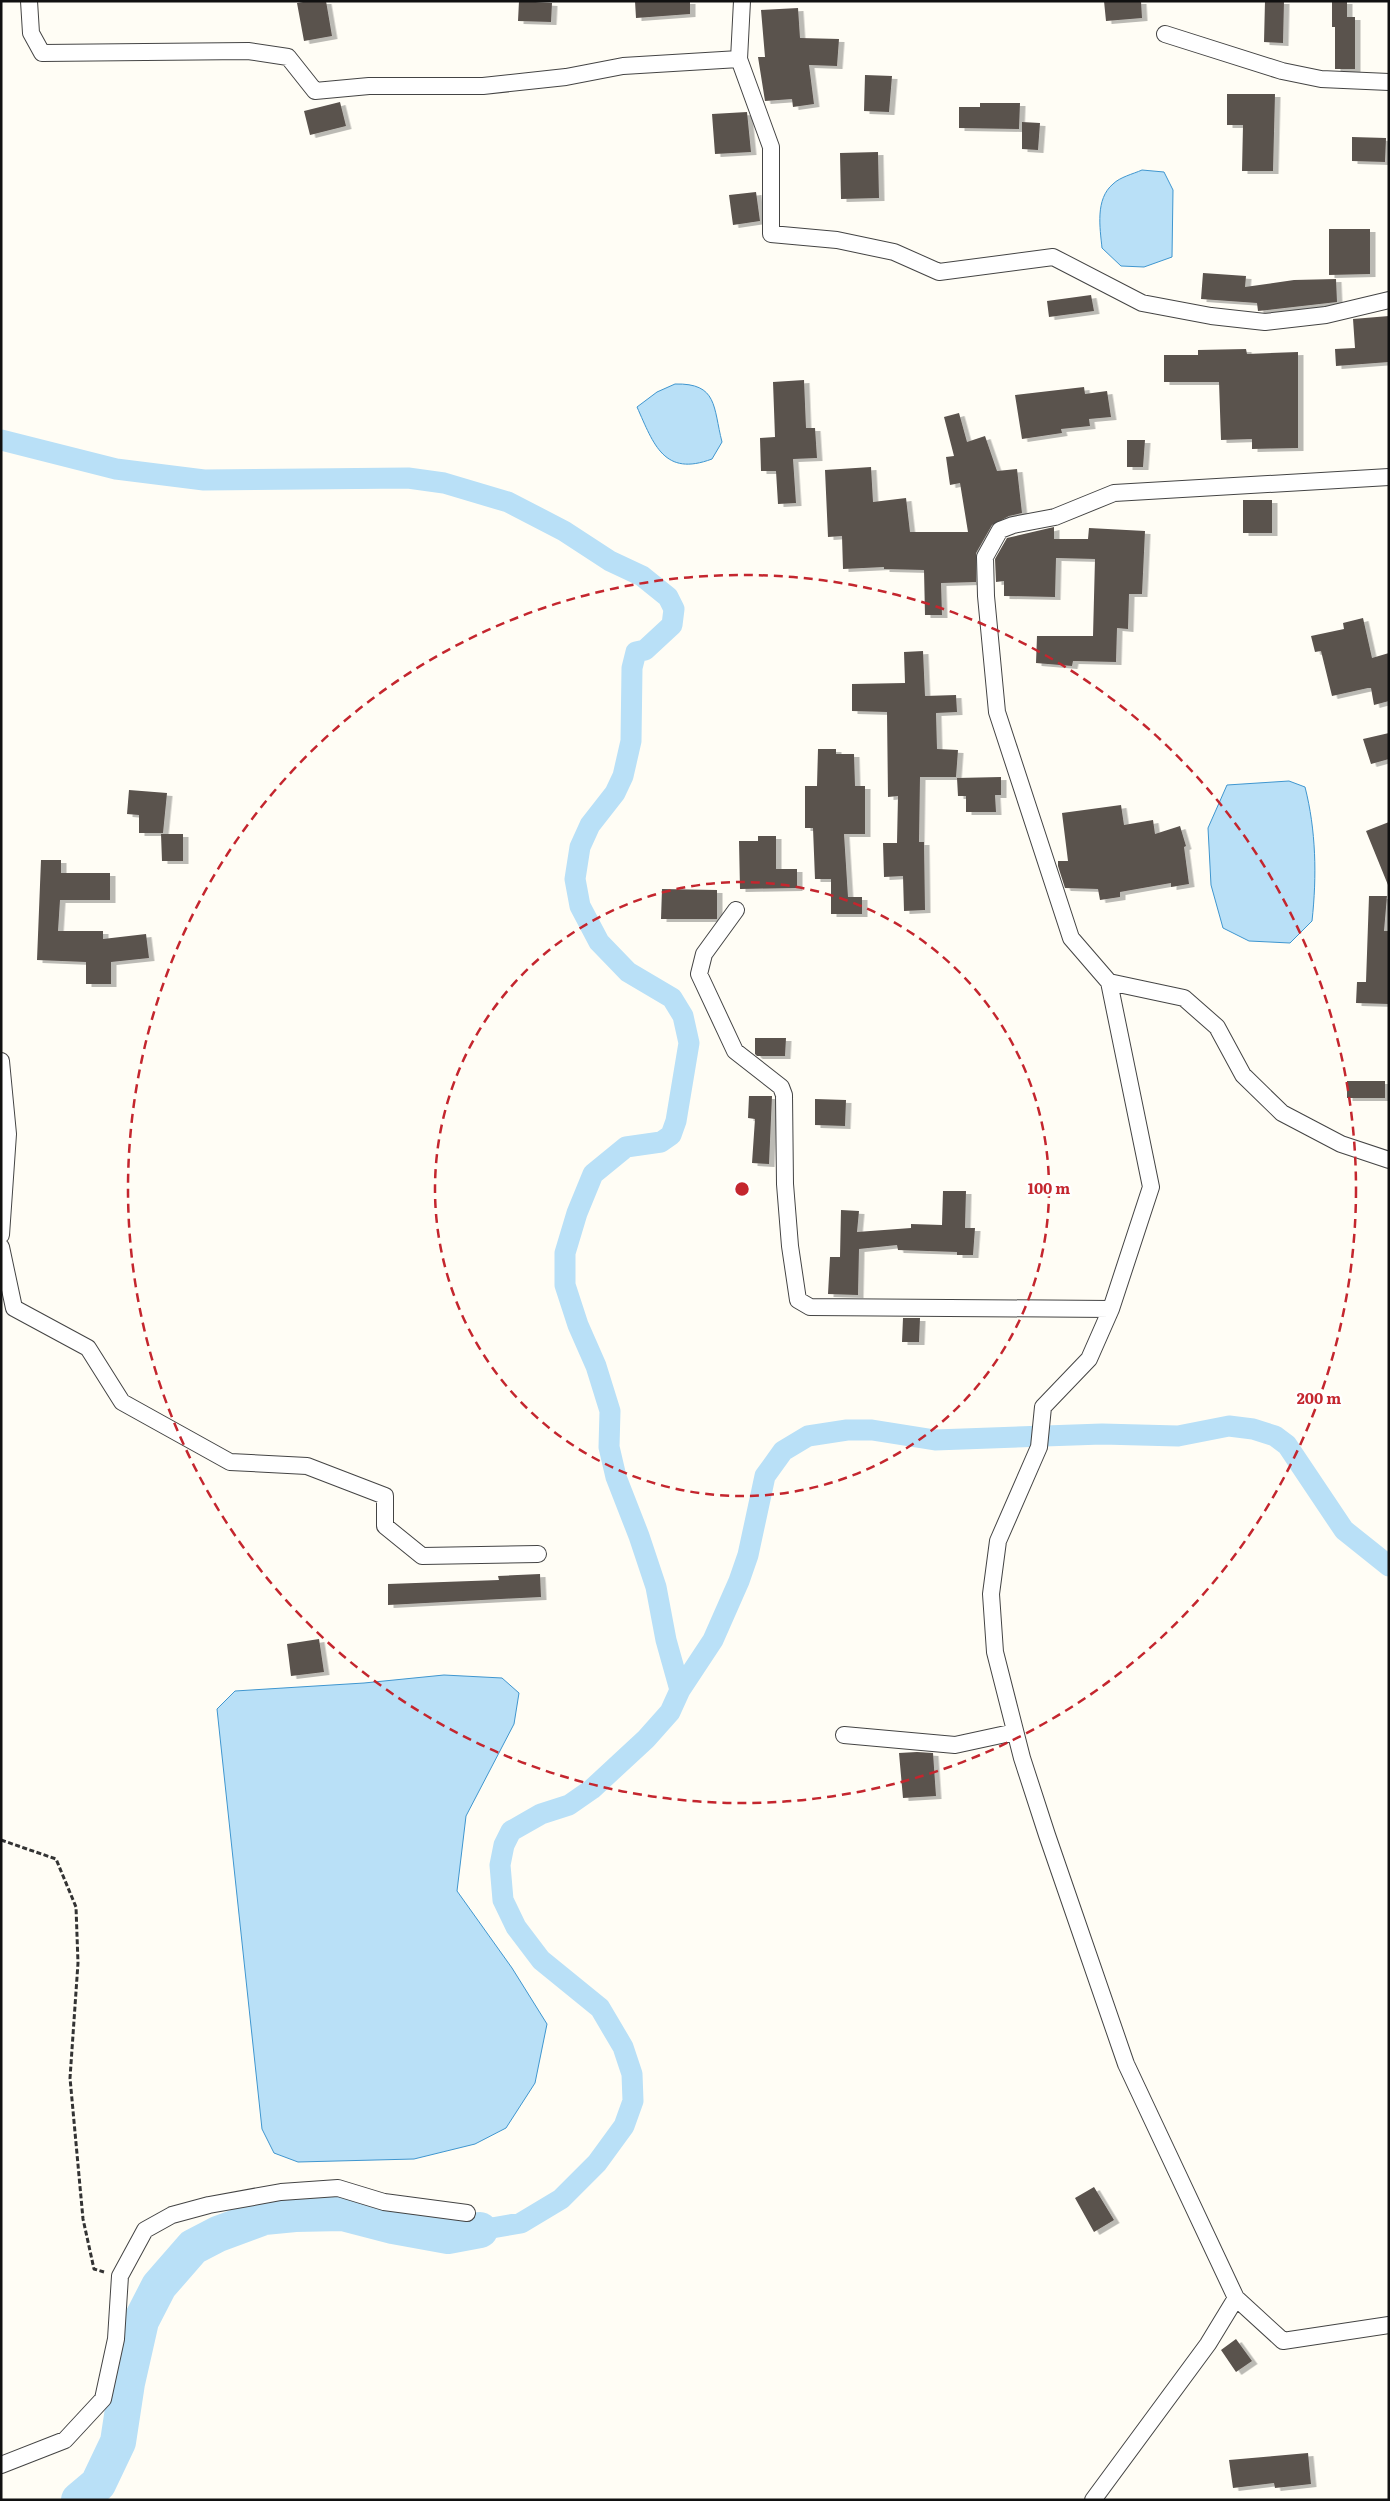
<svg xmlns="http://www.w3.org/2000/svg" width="1390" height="2501" font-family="Literata,serif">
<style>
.water{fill:#b9e0f7;stroke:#3f96cf}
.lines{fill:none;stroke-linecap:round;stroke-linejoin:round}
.canal{stroke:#b9e0f7;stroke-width:21}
.river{stroke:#b9e0f7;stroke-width:36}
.building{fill:#5a524d;filter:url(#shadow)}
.street-casing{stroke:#444;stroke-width:18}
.path{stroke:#333;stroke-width:3;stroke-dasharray:5 2.5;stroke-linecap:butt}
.street{stroke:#fff;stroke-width:16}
.ring{fill:none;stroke:#c4262e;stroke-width:2.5;stroke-dasharray:9 6}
.centre{fill:#c4262e;stroke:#fff;stroke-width:2.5}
.ring-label{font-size:15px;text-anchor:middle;font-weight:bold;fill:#c4262e;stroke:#fff;stroke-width:5;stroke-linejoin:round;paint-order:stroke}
</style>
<defs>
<filter id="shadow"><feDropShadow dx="5.5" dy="3" stdDeviation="0" flood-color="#0004"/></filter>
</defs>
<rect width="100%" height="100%" fill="#fffdf5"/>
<path class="water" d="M1142,170L1164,172L1173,190L1172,257L1144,267L1121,266L1102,248C1100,228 1095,199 1113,184C1120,177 1133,174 1142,170Z
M675,384C718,383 713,407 722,442L712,459C664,477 654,445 637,407L657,392Z
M1289,781L1305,787C1316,830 1317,876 1312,921L1290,943L1249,941L1223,928L1211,885L1208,828L1227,785Z
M444,1675L502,1678L519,1693L514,1724L466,1816L457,1891L512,1968L547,2024L535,2083L506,2128L475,2144L414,2159L298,2162L274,2153L262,2129L217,1709L235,1691L364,1683Z"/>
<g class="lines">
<path class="canal" d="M1,440L116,469L204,480L408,478L444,483L508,502L564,531L610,561L642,576L668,597L674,609L672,625L645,650L636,652L632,668L631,741L623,776L615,793L590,825L580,847L575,879L580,906L599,942L628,972L672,998L683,1016L689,1043L676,1121L671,1135L661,1142L626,1147L593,1174L577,1213L565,1253V1285L578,1325L596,1366L610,1411L609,1447L616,1477L639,1536L656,1587L666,1640L680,1690
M480,2230L521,2223L561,2199L597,2163L624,2126L633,2101L632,2074L623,2047L600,2008L541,1960L516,1927L503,1900L500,1865L504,1845L511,1831L541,1814L569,1805L592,1789L646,1739L670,1712L680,1690L713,1640L739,1581L748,1555L765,1476L783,1451L808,1436L847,1430H872L935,1440L1102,1434L1178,1436L1229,1426L1253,1429L1275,1436L1287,1445L1344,1530L1389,1566"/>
<path class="river" d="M79,2500L98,2484L118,2442L127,2383L141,2321L159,2286L193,2247L218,2234L264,2217L295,2214L343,2213L393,2226L448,2236L480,2230"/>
</g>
<path class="building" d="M309,1H326L332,36L304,41L297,3Z
M519,1L552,3L551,22L518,21Z
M635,1H690V14L636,18Z
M1104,1H1141L1142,18L1106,21Z
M1265,1H1284L1283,43L1264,42Z
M1332,1H1347V17H1355V69H1335V27H1332Z
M798,8L800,38L839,39L837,66L809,65L814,104L793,107L792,99L765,101L758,57H765L761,10Z
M865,75L892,76L889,112L864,111Z
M1227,94H1275L1273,171H1242L1243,125H1227Z
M340,102L346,126L310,135L304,111Z
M980,103H1020L1019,129L959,128V107H980Z
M747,112L751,152L715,154L712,114Z
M1022,122L1040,123L1038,150L1022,149Z
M1352,137L1386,138L1385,162L1352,161Z
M878,152L879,198L841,199L840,153Z
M756,192L760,221L733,225L729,195Z
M1329,229H1370V274L1329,275Z
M1203,273L1246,276L1245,287L1294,280L1336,279L1337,302L1258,311L1257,303L1201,299Z
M1091,295L1094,311L1049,317L1047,301Z
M1389,316V362L1336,366L1335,349L1355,348L1353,319Z
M1246,349L1247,354L1298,352V448L1252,449V439L1221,440L1219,382H1164V355H1198V350Z
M804,380L806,428H815L817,458L793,459L796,503L778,504L776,471H761L760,438L775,437L773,382Z
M1084,387L1085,394L1107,391L1111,417L1089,419L1090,426L1061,429L1062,433L1022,439L1015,395Z
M959,413L967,442L985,436L997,471L1017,469L1022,513L1009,516L992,525L976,553V582L941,583L942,615H925L924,570L884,569V567L843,569L842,536L828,537L825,470L871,467L873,502L906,498L910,532H968L960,483L950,485L946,457L954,456L944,417Z
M1127,440H1145L1143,467H1127Z
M1243,500H1272V533H1243Z
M1054,527V539H1088L1089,528L1145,531L1142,594H1129L1128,629L1117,628L1116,662L1073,661L1072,666L1036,663L1037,636H1093L1095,559L1056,558L1055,597L1004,596V581L996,582L995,559L1007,538Z
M1363,618L1372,658L1389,653V701L1374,705L1371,688H1368L1332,696L1321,651L1315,652L1311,636L1344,629L1343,623Z
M923,651L925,696L956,695L957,712L936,713L937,749L958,750L956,777H920L919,842H924L925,910L904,911L903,876L884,877L883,843H897L898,796L888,797L887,712L852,711V684L905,683L904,652Z
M1389,733V759L1371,764L1363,739Z
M818,749H836V754H854L855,786H865V834H844L848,897H862V914H831V879H815L813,828H805V786H817Z
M1001,777V795H995L996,812H966V796H958L957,778Z
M129,790L167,793L163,833H139V815L127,814Z
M1121,805L1124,825L1153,820L1155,834L1180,826L1186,846L1184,847L1189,884L1171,887V883L1120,892V897L1100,900L1098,889L1065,888L1058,866V861H1068L1062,813Z
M1389,822V885H1388L1366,831Z
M161,834H183V861H162Z
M758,836H776V869H797V888L740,889L739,841H758Z
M41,860H61V873H110V900H60L58,931H103V939L146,934L149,958L111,962V984H86V962L37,960Z
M662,889L717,890V919H661Z
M1369,896H1387L1384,931H1388L1389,1004L1356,1003L1357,982H1366Z
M755,1038H786L785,1056H757L755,1054Z
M1347,1081H1385V1098H1347Z
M749,1096H772L769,1164L752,1163L755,1119L748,1118Z
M815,1099L846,1100L845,1126L815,1125Z
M943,1191H966L965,1228H975L973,1255H957V1252L898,1250L897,1245L859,1249L858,1295L828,1294L830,1257H840L841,1210L859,1211L857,1232L911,1228V1224L942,1225Z
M903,1318H920L919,1342H902Z
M540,1574L541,1597L388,1605V1584L499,1580L498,1576Z
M319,1639L324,1672L291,1676L287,1644Z
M917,1752L933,1753L936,1796L903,1798L899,1753Z
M1094,2187L1114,2220L1094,2232L1075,2198Z
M1236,2339L1252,2361L1236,2372L1221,2350Z
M1308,2453L1311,2484L1275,2488L1274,2483L1233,2488L1229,2460Z"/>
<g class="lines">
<defs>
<path id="street" d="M29,1L31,33L42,53L248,51L288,57L315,91L369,86H483L566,77L623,66L739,59L771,147V234L837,240L894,252L939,272L1053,257L1142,303L1211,316L1265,322L1326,315L1389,300
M1165,34L1282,71L1321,79L1389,82
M739,59L742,1
M736,910L704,954L699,974L735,1051L781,1087L784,1095L785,1184L790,1246L798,1300L810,1307L1111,1309
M1109,982L1184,998L1217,1027L1243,1075L1282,1113L1341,1144L1389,1160
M1,1061L8,1134L1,1235
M1,1247L14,1308L88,1348L122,1402L230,1462L307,1466L385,1496V1526L422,1556L538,1554
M844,1735L955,1745L1015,1732
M1236,2298L1283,2341L1389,2325
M1,2465L65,2440L103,2399L116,2339L120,2276L145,2230L172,2215L209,2205L281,2192L338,2188L384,2202L467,2213
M1093,2500L1208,2344L1236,2298L1126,2064L1047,1835L1022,1758L995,1652L991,1594L998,1541L1039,1447L1043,1407L1089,1359L1111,1309L1151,1187L1109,982L1071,938L997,712L986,596L985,557L1000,530L1013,525L1055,517L1114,493L1389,477"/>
</defs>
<use href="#street" class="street-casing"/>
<path class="path" d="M1,1840L56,1859L76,1907L78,1963L70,2078L83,2219L94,2269L104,2272"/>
<use href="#street" class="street"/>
</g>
<g class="ring">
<circle cx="742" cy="1189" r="307"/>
<circle cx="742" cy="1189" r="614"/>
</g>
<circle cx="742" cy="1189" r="8" class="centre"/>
<g class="ring-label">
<text x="1049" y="1194">100 m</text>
<text x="1319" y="1404">200 m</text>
</g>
<rect width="1390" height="2501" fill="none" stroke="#111111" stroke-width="5"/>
</svg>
